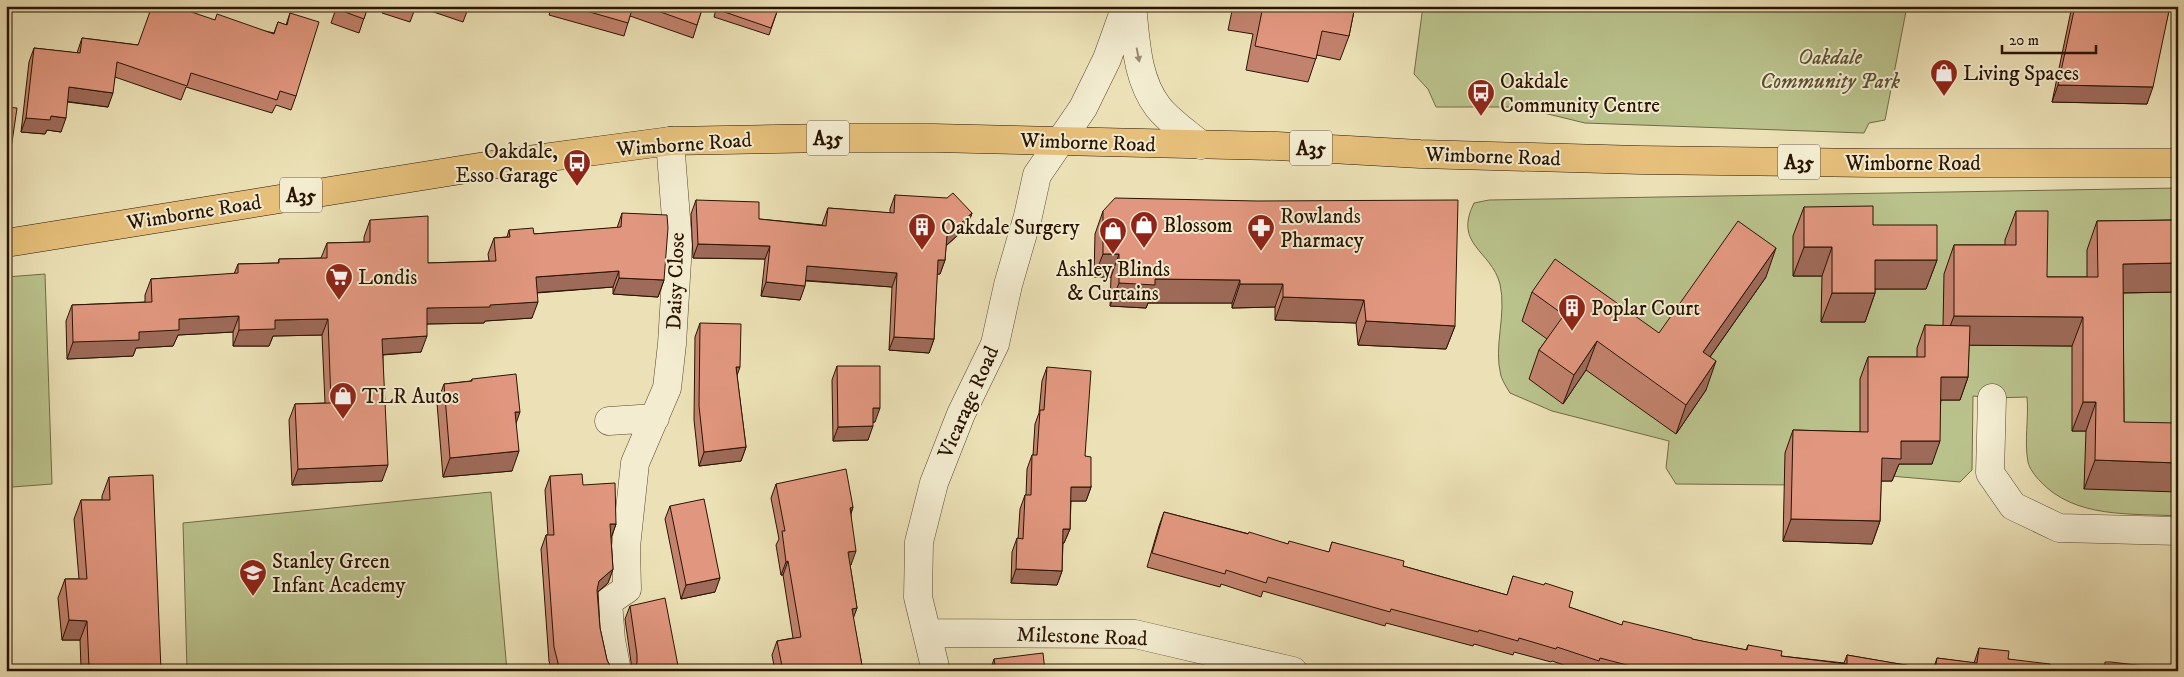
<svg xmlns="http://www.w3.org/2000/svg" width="2184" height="677" font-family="'IM FELL DW Pica',serif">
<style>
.green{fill:#bac28c;stroke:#726a46}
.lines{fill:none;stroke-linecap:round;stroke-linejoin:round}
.minor-casing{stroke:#5a462e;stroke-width:29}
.highway-casing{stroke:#291300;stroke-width:29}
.minor{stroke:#f3ecd0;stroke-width:28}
.highway{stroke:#e6c07b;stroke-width:28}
.wall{fill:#c2826d;stroke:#291300}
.shaded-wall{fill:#9e6a59;stroke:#291300}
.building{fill:#e1977f;stroke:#291300}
.oneway{fill:#988a72}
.labels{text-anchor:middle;stroke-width:4;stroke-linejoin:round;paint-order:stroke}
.shield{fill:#f3ecd0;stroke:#66543e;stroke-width:1}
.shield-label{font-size:20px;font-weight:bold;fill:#291300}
.park-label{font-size:21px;font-style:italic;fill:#5c5031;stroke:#f3ecd0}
.poi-label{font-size:21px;fill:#291300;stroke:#f3ecd0;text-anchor:start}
.street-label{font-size:21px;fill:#291300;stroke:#f3ecd0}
</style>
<rect width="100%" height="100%" fill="#ece1b6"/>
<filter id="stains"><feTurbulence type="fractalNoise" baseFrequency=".004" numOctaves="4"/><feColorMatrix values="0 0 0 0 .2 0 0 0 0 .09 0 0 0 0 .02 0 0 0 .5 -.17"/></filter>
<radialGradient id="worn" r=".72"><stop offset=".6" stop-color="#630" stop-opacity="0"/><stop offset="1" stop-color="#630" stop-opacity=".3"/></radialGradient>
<path class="green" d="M1423,6H1907L1885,120L1869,123L1864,133L1585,123L1519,107H1436L1428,89L1414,74Z
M2178,188V516C2131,513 2075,519 2040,481C2036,477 2029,468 2028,462C2024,441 2029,418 2027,397L1992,398L1973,396L1972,470L1960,482L1798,468L1797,485L1676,484L1666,468L1669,441L1552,411L1510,393C1507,388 1503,382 1501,376C1493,346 1507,315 1500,284C1491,250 1453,245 1474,203L1489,200Z
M45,274L52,484L12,487L6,397V277Z
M491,492L507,671H187L183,523Z"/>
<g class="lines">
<defs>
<path id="minor" d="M1132,6C1136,40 1136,78 1158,107C1169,121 1187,133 1201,145
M1992,398L1990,473L2013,506L2059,528L2178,531
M609,421L655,418
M927,633L1135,634L1293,671
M617,671L611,640L608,602L627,589L626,547L635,463L667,388L672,344L678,244L670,141
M936,671L918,597L919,542L934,483L961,414L995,344L1008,285L1028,216L1037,175L1083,108L1107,59L1126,6"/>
<path id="highway" d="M6,243L498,164L670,141L827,138H934L1277,146L1420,154L1640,160L1871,163H2178"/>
</defs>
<use href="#minor" class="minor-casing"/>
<use href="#highway" class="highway-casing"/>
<use href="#minor" class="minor"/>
<use href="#highway" class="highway"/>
</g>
<path class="wall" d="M337,6H368L359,33L331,23Z
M384,6H469L463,22L416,6L410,22L382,13Z
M532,6H703L693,38L630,16L624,36L549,15L550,12Z
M717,6H779L769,35L714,17Z
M1233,6H1355L1349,36L1340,60L1317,55L1308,82L1246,70L1253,34L1228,30Z
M2072,6H2170L2147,104L2052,102Z
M290,13L296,96L291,110L276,105L272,113L186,87L181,100L115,77L108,107L67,102L61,132L47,130L45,134L21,132L29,62L34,48L77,53L82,38L138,45L215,20L274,33L278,22L286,25Z
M895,195L972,213L967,227L946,246L945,260L940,274H937L934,339L929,353L889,350L892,287L806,281L800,300L761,296L765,259L693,258L691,214L696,200L759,219L822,225L823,222L828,208L890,213V209Z
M1804,207L1873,225L1937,260L1926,289H1875V293L1865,322H1821L1822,276H1793V236Z
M1103,211L1455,326L1446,349L1358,345L1356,323L1275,320V307L1232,308V303H1148L1146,308L1110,306L1111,277H1094L1095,234Z
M2016,211L2047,277H2087V250L2097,221L2178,220V292L2123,293L2124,422L2084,489L2086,431H2072V346L1969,345L1968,377L1960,400H1941L1932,464H1899L1892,481H1881L1880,521L1872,544L1783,541L1785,453L1793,430L1860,432V379L1868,357H1917V348L1925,325L1943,326L1944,274L1954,245H2005V240Z
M622,213L664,280L658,297L613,294V287L537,293L532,318L485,321L484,323L427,324L421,352L383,355L382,481L292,485L289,420L295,404L325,403L322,335L273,336L269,346H233V332L178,335L173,346L136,348L133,356L67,359L66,321L72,305L145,302V295L151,279L234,274L238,264L278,263L279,259L321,258L327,243L364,242V237L370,220L428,263L489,261L488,254L494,238L507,237L509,230L534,234L617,228Z
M1766,277L1710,357L1706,390L1676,434L1586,370L1563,404L1529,379L1539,350L1547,339L1522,321L1532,292L1659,333Z
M700,323L737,376L746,447L741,461L699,466L694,420L695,337Z
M837,366L875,422H873L868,440L833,441L832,380Z
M1047,367L1085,456L1091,487L1086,501H1071L1070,529L1064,543H1063L1062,571L1057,585L1011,583L1012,552L1017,538L1018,539L1020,509L1025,495H1026L1027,469L1032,455H1033L1035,424L1039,413L1042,381Z
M472,379L516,421L512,471L443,477L437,403L444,384L471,381Z
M550,476L583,485L616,524L611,538L613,569L608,583L598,592L600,628L607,660L611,668L615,671H552L549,661L541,549L546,535H548L545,490Z
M109,477L161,671L81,667L80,640H62L58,598L65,579H79L74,519L81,500H102V496Z
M776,484L853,507L851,514V565H850L857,608L853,617L863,671H775L772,655L777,641L793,638L783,575H781L776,545L779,539L771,498Z
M670,506L715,592L681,599L665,519Z
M1164,512L1288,544L1329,552L1332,542L1403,566L1507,595L1513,576L1569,607L1621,625L1746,650L1748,645L1781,656L1844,663L1847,655L1933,670L1937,658L1974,663L1979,648L2008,659L2050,668L2067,671H1581L1552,661L1551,662L1514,652L1513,655L1474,644L1473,646L1386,623L1385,626L1263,591L1261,597L1221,584L1220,587L1147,567L1159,526Z
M630,606L679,671L632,669L625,619Z
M994,659L1045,671H990Z"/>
<path class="shaded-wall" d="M2058,85L2153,87L2147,104L2052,102Z
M69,87L113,93L108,107L64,101Z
M51,116L66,118L61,132L47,130L45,134L21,132L26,118Z
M6,148L11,149L6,161Z
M972,213L967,227L941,250L947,236Z
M698,244L770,246L765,259L693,258Z
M1804,247H1832L1822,276H1793Z
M1776,248L1766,277L1693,381L1703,352Z
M1103,254H1119L1111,277H1094Z
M938,260H945L940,274H933Z
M1875,260H1937L1926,289H1865Z
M2178,263V292L2112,293L2123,264Z
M807,266L897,273L892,287L802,280Z
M619,271L613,287L530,293L536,277Z
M619,278L664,280L658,297L613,294Z
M1155,279L1240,280L1232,303H1148L1146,308L1110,306L1119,283Z
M766,282L805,286L800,300L761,296Z
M1240,284H1283L1275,307L1232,308Z
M1832,293H1875L1865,322H1821Z
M1283,297L1364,300L1356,323L1275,320Z
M538,302L532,318L485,321L484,323L422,324L427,308Z
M239,316L233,332L178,335L173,346L136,348L133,356L67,359L73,342L139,332L179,319Z
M1954,316L2083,317L2072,346L1943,345Z
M328,319L322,335L273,336L269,346H233L239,330L275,320Z
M1366,321L1455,326L1446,349L1358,345Z
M427,336L421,352L376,355L382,339Z
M894,337L934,339L929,353L889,350Z
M1597,341L1586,370L1563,404L1574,375Z
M1716,361L1706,390L1676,434L1686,405Z
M736,367H740L735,381Z
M6,370H11L6,383Z
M1941,377H1968L1960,400H1933Z
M2083,402H2096L2086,431H2072Z
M873,408H880L875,422H868Z
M515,412H520L513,432Z
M873,426L868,440L833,441L838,427Z
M1901,441H1940L1932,464H1899L1892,481H1874L1882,458Z
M746,447L741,461L699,466L704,452Z
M519,451L512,471L443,477L450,458Z
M2095,460L2178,463V492L2084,489Z
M388,465L382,481L292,485L298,469Z
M1071,487H1091L1086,501H1066Z
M853,507L848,521L850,508Z
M1791,519L1880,521L1872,544L1783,541Z
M610,524H616L611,538H605Z
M1063,529H1070L1064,543H1058Z
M856,551L851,565L843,566L848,552Z
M788,561L783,575H781L786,562Z
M613,569L608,583L594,595L599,581Z
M1016,569L1062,571L1057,585L1011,583Z
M720,578L715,592L681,599L686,585Z
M857,608L852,622V609Z
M69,620L87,621L80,640H62Z"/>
<path class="building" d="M152,6H174L215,20L217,14L274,34L278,22L287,25L290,13L319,22L296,96L280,91L277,100L191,73L187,86L117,62L113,93L69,87L66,118L51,116L50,120L26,118L34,48L80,53L82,38L138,45Z
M338,6H368L364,19L337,9Z
M569,6H633L628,23Z
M644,6H703L697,25Z
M718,6H779L771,28L716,9Z
M1238,6H1355L1349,36L1322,31L1316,59L1255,46L1262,11Z
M2075,6H2170L2153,87L2058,85Z
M6,107L17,108L11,149L6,148Z
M953,193L972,213L947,236L945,260H938L934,339L894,337L897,273L807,266L805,286L766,282L770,246L698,244L696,200L759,202V219L826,226L828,208L894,213L895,195L947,198Z
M1115,198L1257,201L1458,200L1455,326L1366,321L1364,300L1283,297V284H1240V280L1155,279V285L1119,283V254H1103V211Z
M1873,206V225H1937V260H1875V293H1832V247H1804V207Z
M2016,211H2048L2047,277H2098L2097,221L2178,220V263L2123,264L2124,422L2178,423V463L2095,460L2096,402H2083V317L1954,316V245H2016Z
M622,213L667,215L668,228L664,280L619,278V271L536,277L538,302L490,305V307L427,308V336L382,339L388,465L298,469L295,404L331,403L328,319L275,320V329L239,330V316L179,319V330L139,332V340L73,342L72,305L152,302L151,279L238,273V264L279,263V259L327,258V243L370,242V220L428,216V263L496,261L494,238L510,237L509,230L533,228L534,234L621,227Z
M1738,221L1776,248L1703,352L1716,361L1686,405L1597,341L1574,375L1539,350L1564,315L1532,292L1555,259L1659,333Z
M6,313H10L11,370H6Z
M700,323L741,324L740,367H736L746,447L704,452L699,406Z
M1925,325L1970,326L1968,377H1941L1940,441H1901V459L1882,458L1880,521L1791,519L1793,430L1868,432V357H1925Z
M837,366H880V408H873V426L838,427Z
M1047,367L1091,371L1085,456L1091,457V487H1071L1070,529H1063L1062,571L1016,569L1017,538L1023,539L1025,495H1031L1032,455H1037L1040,410H1044Z
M516,374L520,412H515L519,451L450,458L444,384L472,381V379Z
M846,469L853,507L850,508L856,551L848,552L857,608L852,609L863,671H783L777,641L801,637L788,561L786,562L782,531H785L776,484Z
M582,474L583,485L615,483L616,524H610L613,569L599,581L597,590L600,628L607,660L611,668L615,671H560L554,647L546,535H554L550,476Z
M153,475L161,671H21L89,667L87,621L69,620L65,579H87L81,500H110L109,477Z
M704,499L720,578L686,585L670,506Z
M1164,512L1248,534L1249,532L1288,544L1289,541L1329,552L1332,542L1404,561L1403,566L1507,595L1513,576L1544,585L1545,583L1573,592L1569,607L1622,625L1623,621L1692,638V639L1747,650L1748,645L1782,651L1781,656L1847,664V655L1935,670L1937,658L1977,663L1979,648L2009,651L2008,659L2050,664V668L2067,671H1650L1600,658L1599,661L1557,647L1556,649L1519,638L1518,641L1479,630L1478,632L1391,609L1390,612L1268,577L1266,583L1226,570L1225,574L1152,553Z
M665,598L679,671H629L633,669L637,663V655L630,606Z
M1043,653L1045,671H996L994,659Z
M2105,662H2111L2178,670V671H2104Z"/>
<defs><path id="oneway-solid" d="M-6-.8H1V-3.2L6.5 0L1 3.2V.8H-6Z" transform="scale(1.25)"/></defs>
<use class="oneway" href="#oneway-solid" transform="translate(1138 55) rotate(79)"/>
<defs>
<symbol id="shop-pin" viewBox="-11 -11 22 30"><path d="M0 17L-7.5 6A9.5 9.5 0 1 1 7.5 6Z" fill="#8f2418" stroke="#f3ecd0"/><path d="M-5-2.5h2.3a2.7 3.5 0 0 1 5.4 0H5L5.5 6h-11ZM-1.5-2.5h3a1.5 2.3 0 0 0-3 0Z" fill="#fff"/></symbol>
<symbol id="bus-pin" viewBox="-11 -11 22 30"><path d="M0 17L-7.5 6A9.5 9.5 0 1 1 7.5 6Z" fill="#8f2418" stroke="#f3ecd0"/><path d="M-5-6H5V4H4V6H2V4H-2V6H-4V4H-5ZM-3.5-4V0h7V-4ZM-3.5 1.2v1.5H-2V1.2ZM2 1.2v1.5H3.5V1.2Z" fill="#fff"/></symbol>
<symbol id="building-pin" viewBox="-11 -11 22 30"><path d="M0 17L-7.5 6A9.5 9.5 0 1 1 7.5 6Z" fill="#8f2418" stroke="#f3ecd0"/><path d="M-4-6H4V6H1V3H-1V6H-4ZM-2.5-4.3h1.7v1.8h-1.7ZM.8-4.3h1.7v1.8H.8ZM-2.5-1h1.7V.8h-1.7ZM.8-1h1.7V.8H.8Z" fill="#fff"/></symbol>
<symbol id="pharmacy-pin" viewBox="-11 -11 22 30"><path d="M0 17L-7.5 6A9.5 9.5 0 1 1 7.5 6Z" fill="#8f2418" stroke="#f3ecd0"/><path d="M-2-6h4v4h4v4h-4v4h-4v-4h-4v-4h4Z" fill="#fff"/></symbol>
<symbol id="supermarket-pin" viewBox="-11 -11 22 30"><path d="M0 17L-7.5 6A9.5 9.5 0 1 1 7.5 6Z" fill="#8f2418" stroke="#f3ecd0"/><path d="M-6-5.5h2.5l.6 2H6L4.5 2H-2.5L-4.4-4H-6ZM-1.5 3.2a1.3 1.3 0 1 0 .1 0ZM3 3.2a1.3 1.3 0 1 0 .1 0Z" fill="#fff"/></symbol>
<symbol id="school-pin" viewBox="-11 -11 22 30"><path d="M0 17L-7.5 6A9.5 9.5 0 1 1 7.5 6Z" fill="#8f2418" stroke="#f3ecd0"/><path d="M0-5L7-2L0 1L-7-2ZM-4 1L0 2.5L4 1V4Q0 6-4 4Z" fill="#fff"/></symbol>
</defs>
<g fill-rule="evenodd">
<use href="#shop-pin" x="1928" y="57" width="32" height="43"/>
<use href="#bus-pin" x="1465" y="77" width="32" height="43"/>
<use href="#bus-pin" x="561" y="147" width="32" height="43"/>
<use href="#shop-pin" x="1128" y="209" width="32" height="43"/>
<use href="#building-pin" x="906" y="211" width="32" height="43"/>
<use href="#pharmacy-pin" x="1245" y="212" width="32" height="43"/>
<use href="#shop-pin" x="1097" y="215" width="32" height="43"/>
<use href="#supermarket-pin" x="323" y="261" width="32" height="43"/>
<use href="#building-pin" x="1556" y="292" width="32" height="43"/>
<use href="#shop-pin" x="327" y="380" width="32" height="43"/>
<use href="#school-pin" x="237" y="557" width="32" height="43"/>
</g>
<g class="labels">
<g class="shield">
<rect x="807" y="120.5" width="42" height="35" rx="4"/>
<rect x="1290" y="130.5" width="42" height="35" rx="4"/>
<rect x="1778" y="144.5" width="42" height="35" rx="4"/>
<rect x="280" y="177.5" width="42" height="35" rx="4"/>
</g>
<g class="shield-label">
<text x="828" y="145">A35</text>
<text x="1311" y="155">A35</text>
<text x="1799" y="169">A35</text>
<text x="301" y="202">A35</text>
</g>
<g class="park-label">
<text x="1830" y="64">Oakdale<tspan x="1830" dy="24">Community Park</tspan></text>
</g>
<g class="poi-label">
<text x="1963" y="80">Living Spaces</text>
<text x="1500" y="88">Oakdale<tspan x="1500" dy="24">Community Centre</tspan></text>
<text x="558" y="158" text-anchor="end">Oakdale,<tspan x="558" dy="24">Esso Garage</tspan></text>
<text x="1280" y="223">Rowlands<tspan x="1280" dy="24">Pharmacy</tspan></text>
<text x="1163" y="232">Blossom</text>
<text x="941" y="234">Oakdale Surgery</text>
<text x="1113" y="276" text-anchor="middle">Ashley Blinds<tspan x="1113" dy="24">&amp; Curtains</tspan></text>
<text x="358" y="284">Londis</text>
<text x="1591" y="315">Poplar Court</text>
<text x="362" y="403">TLR Autos</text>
<text x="272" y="568">Stanley Green<tspan x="272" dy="24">Infant Academy</tspan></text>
</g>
<g class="street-label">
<text transform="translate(1088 142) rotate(2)" y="7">Wimborne Road</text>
<text transform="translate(684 144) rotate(-4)" y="7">Wimborne Road</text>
<text transform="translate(1493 156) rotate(2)" y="7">Wimborne Road</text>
<text x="1913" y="170">Wimborne Road</text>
<text transform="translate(194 212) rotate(-9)" y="7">Wimborne Road</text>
<text transform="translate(675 281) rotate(-88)" y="7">Daisy Close</text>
<text transform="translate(968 402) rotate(-66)" y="7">Vicarage Road</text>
<text transform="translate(1082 636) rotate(2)" y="7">Milestone Road</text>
</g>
</g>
<rect width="2184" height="677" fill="none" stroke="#ece1b6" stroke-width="25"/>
<rect x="8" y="8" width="2169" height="662" fill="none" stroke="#291300" stroke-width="2.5"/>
<rect x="12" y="12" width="2159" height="652" fill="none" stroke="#291300"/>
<path d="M2002 45v8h94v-8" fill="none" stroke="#291300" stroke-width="2.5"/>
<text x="2009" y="45" font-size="15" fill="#291300" stroke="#f3ecd0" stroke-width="4" paint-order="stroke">20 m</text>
<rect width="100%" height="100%" filter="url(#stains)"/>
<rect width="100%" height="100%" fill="url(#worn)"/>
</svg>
